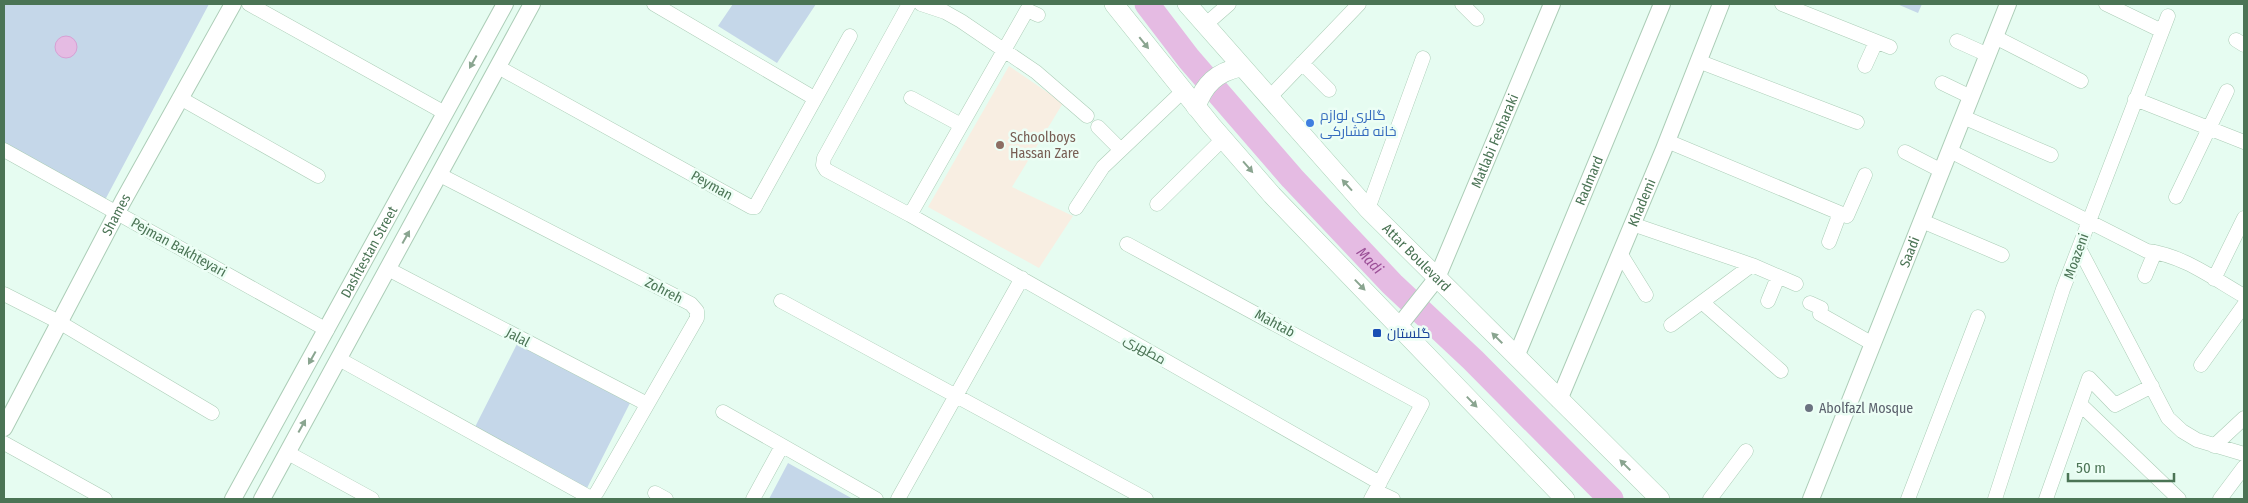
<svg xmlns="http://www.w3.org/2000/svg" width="2248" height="503" font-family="'Fira Sans Condensed',Cairo,sans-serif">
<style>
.education{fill:#f8eee2}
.green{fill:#c5d7e9}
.water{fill:#e5bbe3;stroke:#d6a1d4}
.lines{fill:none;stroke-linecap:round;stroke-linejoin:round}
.river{stroke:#e5bbe3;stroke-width:25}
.minor-casing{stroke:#accdb7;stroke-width:15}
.tertiary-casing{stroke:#accdb7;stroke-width:18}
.secondary-casing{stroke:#aad0b7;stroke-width:20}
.minor{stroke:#fff;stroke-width:14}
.tertiary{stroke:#fff;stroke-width:16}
.secondary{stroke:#fff;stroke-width:19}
.oneway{fill:#8aa590}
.shop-dot{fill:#3f7fe0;stroke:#ecfef5;stroke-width:2}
.education-dot{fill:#8d6e63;stroke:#ecfef5;stroke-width:2}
.transit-dot{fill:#1a4fb4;stroke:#ecfef5;stroke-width:2}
.worship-dot{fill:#6b7280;stroke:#ecfef5;stroke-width:2}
.labels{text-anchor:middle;stroke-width:5;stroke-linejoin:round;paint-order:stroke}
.shop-label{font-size:14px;fill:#366cbe;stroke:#ecfef5;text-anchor:start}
.education-label{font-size:14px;fill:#785e54;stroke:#ecfef5;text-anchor:start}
.street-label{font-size:14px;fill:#4b7455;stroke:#ecfef5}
.transit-label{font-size:14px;fill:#164399;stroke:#ecfef5;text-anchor:start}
.worship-label{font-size:14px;fill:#5b616d;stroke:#ecfef5;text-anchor:start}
.water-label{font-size:15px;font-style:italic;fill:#9b4f97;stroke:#ecfef5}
</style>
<rect width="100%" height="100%" fill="#e6fcf1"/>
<path class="education" d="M1009,66L1063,103L1012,187L1073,216L1039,268L928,207Z"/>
<path class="green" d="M4,4H209L105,200L4,144Z
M733,4H816L777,63L718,26Z
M1897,4H1922L1918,13Z
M517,344L630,403L587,488L475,427Z
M788,463L853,499H769Z"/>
<path class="water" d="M55 47a11 11 0 1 1 22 0a11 11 0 1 1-22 0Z"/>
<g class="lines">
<path class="river" id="s1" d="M1147,4L1189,59L1292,178L1392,284L1473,360L1611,499"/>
<defs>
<path id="minor" d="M249,4L445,113
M654,4L814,98
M909,4L824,158L823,165L826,170L910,215L1380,483
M921,4L945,12L961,21L1036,72L1087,116
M1462,4L1477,19
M1782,4L1890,47
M2106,4L2162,31
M1205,25L1229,4
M1995,37L2081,81
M2236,40L2244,45
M1957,41L1988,55
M1698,61L1857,122
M1302,63L1329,90
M1865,66L1876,42
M498,67L751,207H755L850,36
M1942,83L1971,97
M180,98L318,176
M911,98L961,125
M1269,98L1359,4
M2135,99L2244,142
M1963,117L2051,155
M1098,127L1120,149
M1667,141L1847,216L1865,175
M4,150L327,330
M1950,151L2147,251C2183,255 2214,279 2244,296
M1905,152L1942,171
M2176,197L2227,91
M1157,204L1223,139
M1076,208L1103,167L1183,91
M1368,209L1423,58
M910,215L1027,10L1038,15
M1922,221L2002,255
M1632,224L1752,265L1796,284
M1829,242L1840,213
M1127,244L1422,404L1371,499
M2079,248L2168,418L2182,431L2197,440L2244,454
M1620,253L1646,295
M388,269L647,404
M2145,276L2155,252
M2214,279L2244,218
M4,294L59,322L212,413
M781,301L1146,499
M1768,301L1778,277
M1703,303L1781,371
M1810,303L1821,308L1820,314L1873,344
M1671,325L1752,265
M339,359L589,497L594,496L597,492L697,318V311L691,304L440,175
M2201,365L2244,305
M2080,404L2179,499
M723,412L876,499
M4,443L105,499
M2214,446L2244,418
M288,453L372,499
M1376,491L1393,499
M655,493L666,499
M753,499L782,446
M898,499L1022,278
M1710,499L1746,451
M1908,499L1978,317
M1995,499L2063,289L2168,16
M2046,499L2089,378L2115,405L2152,386
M2220,499L2244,467"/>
<g id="tertiary">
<path id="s2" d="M1399,326L1437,278L1552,4"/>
<path id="s3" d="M1516,357L1662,4"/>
<path id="s4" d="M1559,400L1664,149L1721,4"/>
<path id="s5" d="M4,428L123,201L233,4"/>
<path id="s6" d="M233,499L505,4"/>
<path d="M262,499L532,4"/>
<path id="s7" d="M1811,499L2008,4"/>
</g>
<g id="secondary">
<path d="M1114,4L1211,125L1272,195L1565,499"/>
<path id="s8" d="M1187,4L1368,209L1660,499"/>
<path d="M1196,107C1204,84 1217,72 1241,67"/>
</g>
</defs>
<use href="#minor" class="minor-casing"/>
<use href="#tertiary" class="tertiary-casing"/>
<use href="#secondary" class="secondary-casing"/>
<use href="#minor" class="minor"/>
<use href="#tertiary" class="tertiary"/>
<use href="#secondary" class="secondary"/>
</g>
<defs><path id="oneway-solid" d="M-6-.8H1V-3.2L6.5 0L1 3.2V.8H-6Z" transform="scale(1.25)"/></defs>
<g class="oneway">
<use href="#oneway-solid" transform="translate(1144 43) rotate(51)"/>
<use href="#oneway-solid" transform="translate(473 62) rotate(119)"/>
<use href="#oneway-solid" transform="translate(1248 167) rotate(49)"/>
<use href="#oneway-solid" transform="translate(1347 185) rotate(-132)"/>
<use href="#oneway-solid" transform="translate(406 237) rotate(-61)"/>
<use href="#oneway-solid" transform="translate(1360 285) rotate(46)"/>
<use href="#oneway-solid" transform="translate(1497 338) rotate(-135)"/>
<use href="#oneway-solid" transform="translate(312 358) rotate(119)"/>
<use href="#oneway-solid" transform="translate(1472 402) rotate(46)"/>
<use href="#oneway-solid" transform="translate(302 426) rotate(-61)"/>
<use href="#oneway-solid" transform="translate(1625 465) rotate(-135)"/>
</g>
<circle class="shop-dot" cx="1310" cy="123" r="5"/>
<circle class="education-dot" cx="1000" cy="145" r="5"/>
<rect class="transit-dot" x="1372" y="328" width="10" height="10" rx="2.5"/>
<circle class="worship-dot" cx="1809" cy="408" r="5"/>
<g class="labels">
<g class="shop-label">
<text x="1320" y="120">گالری لوازم<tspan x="1320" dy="16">خانه فشارکی</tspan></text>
</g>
<g class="education-label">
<text x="1010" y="142">Schoolboys<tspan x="1010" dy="16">Hassan Zare</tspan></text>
</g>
<g class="street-label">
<text dy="5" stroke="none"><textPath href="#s2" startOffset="210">Matlabi Fesharaki</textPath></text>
<text dy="5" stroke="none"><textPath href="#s3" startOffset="191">Radmard</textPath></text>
<text transform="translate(712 185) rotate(29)" y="5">Peyman</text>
<text dy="5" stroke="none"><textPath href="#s4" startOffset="214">Khademi</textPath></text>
<text dy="5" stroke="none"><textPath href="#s5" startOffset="241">Shames</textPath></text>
<text transform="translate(179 247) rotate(29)" y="5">Pejman Bakhteyari</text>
<text dy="5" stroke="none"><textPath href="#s6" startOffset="282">Dashtestan Street</textPath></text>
<text dy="5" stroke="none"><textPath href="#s7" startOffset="266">Saadi</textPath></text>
<text transform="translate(2076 256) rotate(-70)" y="5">Moazeni</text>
<text dy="5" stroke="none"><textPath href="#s8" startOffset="342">Attar Boulevard</textPath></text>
<text transform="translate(664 290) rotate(27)" y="5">Zohreh</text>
<text transform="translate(1275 323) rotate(28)" y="5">Mahtab</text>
<text transform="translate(518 337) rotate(28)" y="5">Jalal</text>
<text transform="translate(1145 349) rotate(30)" y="5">مطهری</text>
</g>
<g class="transit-label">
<text x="1387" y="338">گلستان</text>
</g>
<g class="worship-label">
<text x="1819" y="413">Abolfazl Mosque</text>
</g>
<g class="water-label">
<text dy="5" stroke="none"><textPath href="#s1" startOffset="340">Madi</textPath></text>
</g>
</g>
<rect width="2248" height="503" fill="none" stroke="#4b7455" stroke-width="10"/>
<path d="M2068 473v8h106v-8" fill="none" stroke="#4b7455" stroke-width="2.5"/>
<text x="2076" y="473" font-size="15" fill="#4b7455" stroke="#ecfef5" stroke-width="4" paint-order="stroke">50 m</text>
</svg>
